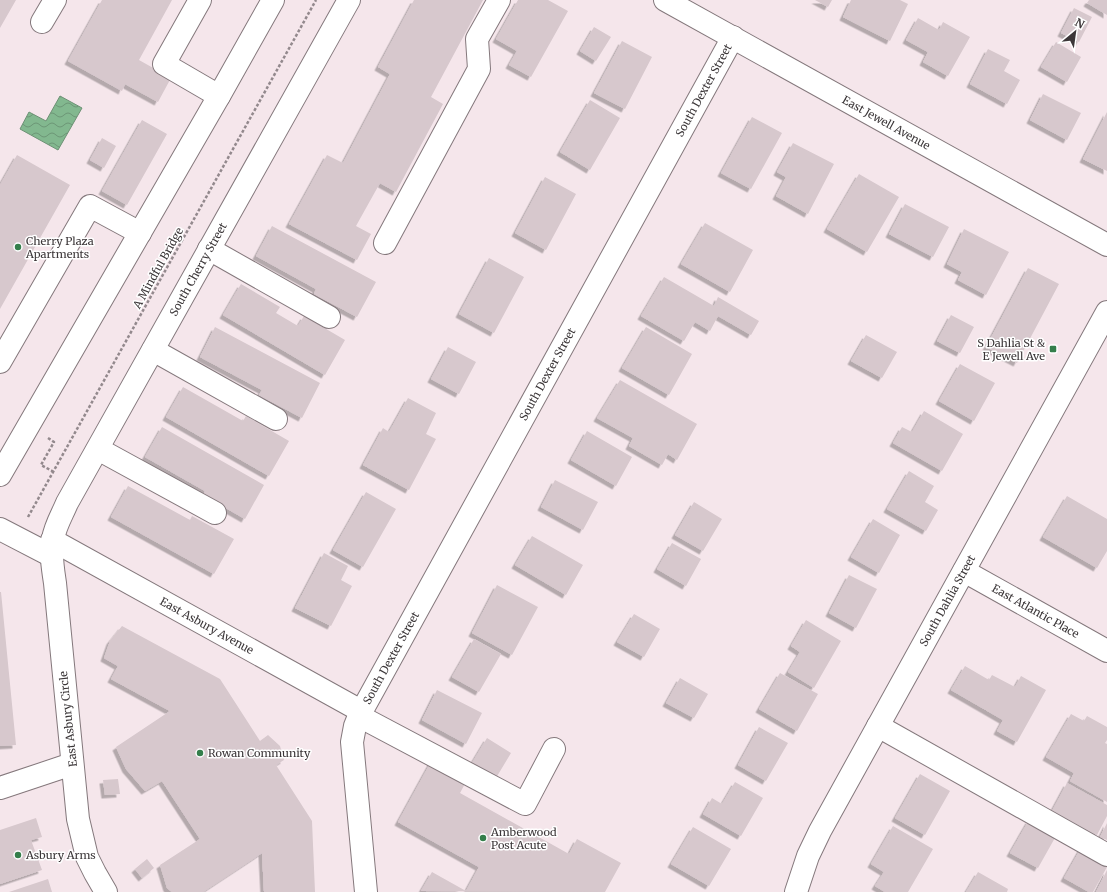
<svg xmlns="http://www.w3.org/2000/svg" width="1107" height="892" font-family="Merriweather,serif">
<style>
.water{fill:url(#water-waves);stroke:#6d9175}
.building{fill:#d7c8cd;filter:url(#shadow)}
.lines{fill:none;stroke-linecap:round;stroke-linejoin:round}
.minor-casing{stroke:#84787c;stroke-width:24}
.path{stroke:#93898d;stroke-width:2.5;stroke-dasharray:3 2;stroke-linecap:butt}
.minor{stroke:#fff;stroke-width:22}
.poi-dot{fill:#347e4b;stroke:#fff;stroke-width:1.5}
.labels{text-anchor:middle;stroke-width:3;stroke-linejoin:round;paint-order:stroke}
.street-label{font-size:11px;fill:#3b3638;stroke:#fff}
.poi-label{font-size:11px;fill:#3b3638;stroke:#fff;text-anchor:start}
</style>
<defs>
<pattern id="water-waves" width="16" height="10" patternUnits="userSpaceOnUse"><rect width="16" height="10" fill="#82b88f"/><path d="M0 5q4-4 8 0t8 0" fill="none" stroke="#6c9676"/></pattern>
<filter id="shadow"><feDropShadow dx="-3.5" dy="3.5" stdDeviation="0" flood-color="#0004"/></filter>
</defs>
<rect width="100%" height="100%" fill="#f5e6eb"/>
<path class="water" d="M60,96L82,108L58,150L20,129L29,112L46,121Z"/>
<path class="building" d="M0,0H16L0,28Z
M102,0H172L139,60L171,78L158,102L125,84L122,91L68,61Z
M414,0H483L431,97L443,104L396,192L380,183L356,226L371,234L357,260L289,224L327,155L343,163L390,74L378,67Z
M518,0H548L568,11L531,77L509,65L517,51L496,39Z
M815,0H832L828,7Z
M851,0H900L908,4L890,41L843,17Z
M1089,0H1107V15L1087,3Z
M1074,8L1092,17L1079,42L1061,33Z
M918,18L939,30L943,22L970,37L948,76L923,62L928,52L906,40Z
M594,27L611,37L596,61L580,51Z
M622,41L652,57L625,109L594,93Z
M1056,42L1081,57L1067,82L1041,67Z
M988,49L1010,60L1004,71L1020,80L1007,104L970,84Z
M1043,94L1081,113L1067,140L1030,120Z
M590,100L620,118L590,170L560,152Z
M1107,112V171L1083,159Z
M752,117L782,133L751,189L721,173Z
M142,120L167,134L127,205L102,191Z
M102,138L116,146L104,168L90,160Z
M793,143L834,164L808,214L776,196L786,177L777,172Z
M17,155L70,185L0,309V185Z
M859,174L899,197L867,252L827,229Z
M545,177L576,194L546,250L515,233Z
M905,204L949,227L933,257L889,234Z
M705,223L753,250L730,292L681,264Z
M272,226L376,282L357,317L314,294L316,289L256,256Z
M964,229L1009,252L986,295L958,280L962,272L947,264Z
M489,258L524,277L494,333L459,314Z
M1028,268L1059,284L1017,363L986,347Z
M664,277L714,306L718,297L759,321L751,335L718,316L710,331L695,322L684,341L641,316Z
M241,284L280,307L276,313L298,326L304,316L345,340L325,375L223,315Z
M951,315L974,327L960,353L937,341Z
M215,327L320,383L302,418L259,395L262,390L200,357Z
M646,327L692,354L669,395L622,368Z
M866,335L897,352L882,378L851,361Z
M448,347L476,362L459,394L431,379Z
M960,364L995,383L974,421L939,401Z
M620,380L697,424L677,460L668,454L662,465L629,446L633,438L597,418Z
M183,387L243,421L246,416L289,441L269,476L166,417Z
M408,398L436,413L426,434L436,439L409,490L363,465L383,428L389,432Z
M924,411L963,434L942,471L893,443L902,427L912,432Z
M162,427L264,485L245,519L203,495L205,491L145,457Z
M587,431L632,457L616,486L571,460Z
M909,471L934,486L925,502L938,510L926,531L887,509Z
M555,480L598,502L583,530L541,507Z
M128,486L190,520L192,516L234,539L214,574L111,517Z
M366,492L396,509L363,567L333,550Z
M1067,496L1107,519V551L1097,568L1043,537Z
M694,502L722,519L703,551L675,535Z
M873,519L900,535L879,573L851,557Z
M532,536L583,565L566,595L515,565Z
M672,543L701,559L686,586L657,569Z
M324,553L348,566L341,580L352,586L331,626L295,608Z
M849,575L877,589L856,628L829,613Z
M497,585L538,607L512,655L472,633Z
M0,592H1L16,745L0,746Z
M634,614L660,629L644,657L617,642Z
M806,620L841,641L814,688L788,672L800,652L791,646Z
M122,626L220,679L260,741L268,735L280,746L284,760L276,765L312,821L315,892H264L262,853L203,892H172L167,888L160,865L200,839L162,781L145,791L126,769L116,747L170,711L111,679L118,666L104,658L110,641Z
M474,639L501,654L479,692L452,677Z
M965,666L989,680L992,675L1015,687L1021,676L1046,690L1017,742L997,731L1003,720L951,690Z
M780,673L818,694L797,731L759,709Z
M680,678L708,694L694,718L666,703Z
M437,690L482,713L466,744L422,720Z
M1071,714L1084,721L1087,716L1107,727V740L1105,743L1107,744V802L1070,781L1074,773L1046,757Z
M759,727L788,743L766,781L738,765Z
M487,738L511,753L496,778L472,763Z
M432,760L467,780L460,793L569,854L577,839L621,863L605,892L421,891L432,872L466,891L479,867L398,822Z
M920,774L950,791L925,835L895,818Z
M118,779L120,794L105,795L103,780Z
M735,782L763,798L741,836L703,814L712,798L722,804Z
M1067,783L1107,805V816L1097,835L1052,811Z
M36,818L42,837L31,840L42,870L0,884V830Z
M1029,820L1056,836L1038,868L1010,853Z
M1107,823V840L1100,837Z
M893,826L933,849L908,892H885L875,886L884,872L871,864Z
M693,827L731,849L709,886L671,864Z
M1081,848L1107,863V867L1093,892H1089L1064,878Z
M147,859L154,868L142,878L135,869Z
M1107,870V892H1096Z
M978,872L1008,889L1007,892H966Z
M48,879L52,892H9Z"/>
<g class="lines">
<defs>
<g id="minor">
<path d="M200,0L164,64L219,96L273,0"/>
<path id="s1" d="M665,0L1107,245"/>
<path d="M42,22L55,0"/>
<path d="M385,243L479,69L477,39L499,0"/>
<path d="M209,249L329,317"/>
<path d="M153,350L276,419"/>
<path d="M0,362L90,206L140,233"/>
<path d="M98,449L215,513"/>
<path d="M0,475L219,96"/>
<path d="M0,529L52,556"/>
<path id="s2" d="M52,540L361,711"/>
<path id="s3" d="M964,571L1107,651"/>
<path d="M359,716L525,804L554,749"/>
<path d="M878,726L1107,855"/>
<path d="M0,788L72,764"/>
<path id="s4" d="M106,892L95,873L87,857L78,819L55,583C53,570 50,552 53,539C55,526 62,515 67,503L349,0"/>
<path id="s5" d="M366,892L352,742L355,726L359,716L733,37"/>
<path id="s6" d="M796,892L808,856L820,831L1107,312"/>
</g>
</defs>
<use href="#minor" class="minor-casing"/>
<path class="path" d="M48,438L54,442L41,465L54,472
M28,517L316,0"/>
<use href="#minor" class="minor"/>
</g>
<g class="poi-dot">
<circle cx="18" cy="247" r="4"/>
<rect x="1049" y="345" width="8" height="8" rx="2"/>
<circle cx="200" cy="753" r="4"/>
<circle cx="483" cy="838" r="4"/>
<circle cx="18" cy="855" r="4"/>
</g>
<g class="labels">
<g class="street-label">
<text dy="4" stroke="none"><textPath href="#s5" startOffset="892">South Dexter Street</textPath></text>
<text dy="4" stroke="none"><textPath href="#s1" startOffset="253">East Jewell Avenue</textPath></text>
<text transform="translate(158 268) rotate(-61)" y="4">A Mindful Bridge</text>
<text dy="4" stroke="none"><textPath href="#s4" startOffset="667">South Cherry Street</textPath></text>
<text dy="4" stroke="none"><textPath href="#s5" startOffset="568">South Dexter Street</textPath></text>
<text dy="4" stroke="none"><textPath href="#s6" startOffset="329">South Dahlia Street</textPath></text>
<text dy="4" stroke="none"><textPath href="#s3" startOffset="82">East Atlantic Place</textPath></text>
<text dy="4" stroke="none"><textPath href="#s2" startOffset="177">East Asbury Avenue</textPath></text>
<text dy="4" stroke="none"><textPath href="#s5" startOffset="244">South Dexter Street</textPath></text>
<text transform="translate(68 719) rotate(-96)" y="4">East Asbury Circle</text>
</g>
<g class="poi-label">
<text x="26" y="245">Cherry Plaza<tspan x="26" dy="13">Apartments</tspan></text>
<text x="1045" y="347" text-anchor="end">S Dahlia St &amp;<tspan x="1045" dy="13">E Jewell Ave</tspan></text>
<text x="208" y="757">Rowan Community</text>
<text x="491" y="836">Amberwood<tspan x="491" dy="13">Post Acute</tspan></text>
<text x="26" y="859">Asbury Arms</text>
</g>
</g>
<g transform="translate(1075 32) rotate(29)" stroke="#ffffff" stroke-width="3" paint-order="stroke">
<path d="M0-3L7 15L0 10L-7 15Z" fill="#3b3638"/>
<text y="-6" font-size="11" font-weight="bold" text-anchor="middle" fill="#3b3638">N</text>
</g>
</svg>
